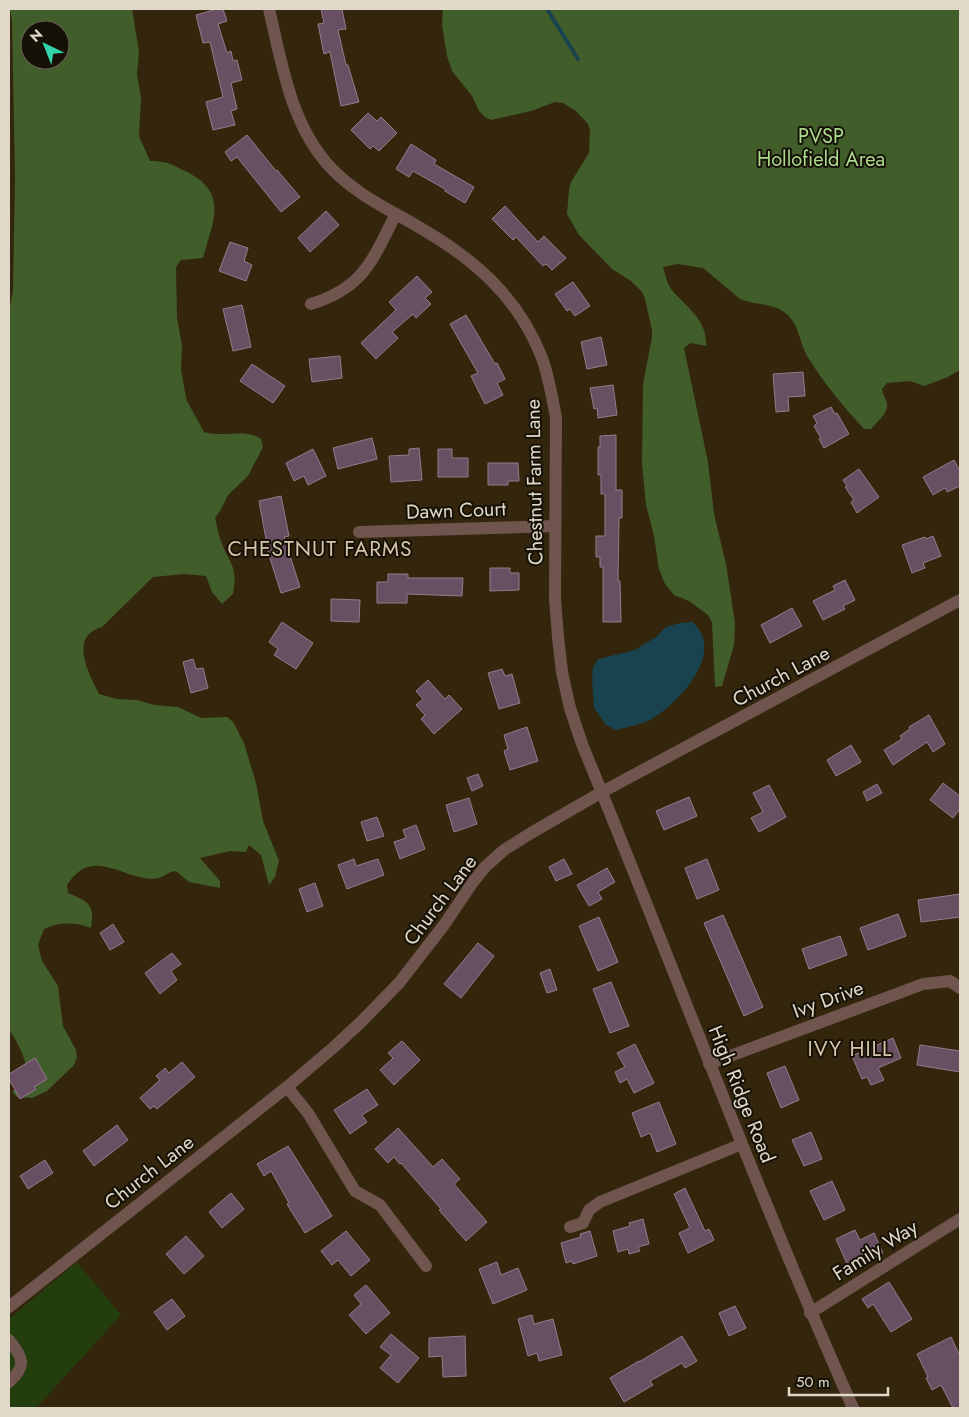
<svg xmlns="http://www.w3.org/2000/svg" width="969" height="1417" font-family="Jost,sans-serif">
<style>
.green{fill:#233d0d}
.forest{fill:#405d2a;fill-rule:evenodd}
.water{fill:#18434f}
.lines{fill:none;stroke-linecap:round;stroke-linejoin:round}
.stream{stroke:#18434f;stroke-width:4}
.building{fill:#684f61;stroke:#967a8e}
.minor{stroke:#70554e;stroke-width:12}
.labels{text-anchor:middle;stroke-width:4;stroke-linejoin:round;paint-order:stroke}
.park-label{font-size:20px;fill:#acda8d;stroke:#161106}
.street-label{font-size:20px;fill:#e0d8c9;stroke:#161106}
.neighbourhood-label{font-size:21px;letter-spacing:1px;fill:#d7c6a9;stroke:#161106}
</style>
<rect width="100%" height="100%" fill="#34260d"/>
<path class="green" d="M77,1262L121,1315L36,1408H9V1319Z"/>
<path class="forest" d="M10,9H132L139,52L137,75L141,98L139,136L150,161C169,161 172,165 189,173C229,194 212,224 203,258L181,260L176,267L177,318L182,346L181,369L185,392L187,401L204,432C222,438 246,428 261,439L263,447L248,476L228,495L220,511L215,518C217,525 218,534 221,541C230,566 238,565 233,594L222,604L212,592L206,576L184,574L153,577L102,627C68,636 89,674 99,694L117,699L137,700L154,705L178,707L201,718L227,717L233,722L244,743L256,783L263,821L279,861L275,877L269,885L261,855L249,845L246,852L230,851L200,858L220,881V888L189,882L176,871C166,872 161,880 151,879C119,877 92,847 67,885L68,893C89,902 95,904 91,928C75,922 59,922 44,929L38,945L42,961L58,986L63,1026L76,1050L77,1057L74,1065L47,1091L32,1098L17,1097L12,1092C15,1089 21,1085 23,1081C33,1068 17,1041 9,1030V312L13,290L15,177L12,21ZM30,30H60V60H30Z
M443,9H960V370L948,377L924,386L910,381L887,383L882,389C883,395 887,400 887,405C888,413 877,422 871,429H864C844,407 825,385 809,359C799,344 800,323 784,312C772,303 754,305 740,299L703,268L678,264L663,267C665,274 667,283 671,289C686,307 708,320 706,346L690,343L684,348L708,462L714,514L726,564L735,623L734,645L722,686L715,687L712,622L708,615L689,601L674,595L665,584L659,569L654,536L646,505L642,464L643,384L652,337V330L645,299L642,292L631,281L612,269L579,235L567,214L569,190L571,182L589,153L590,130L588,124L576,111L563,103L555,102L531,111L491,120L485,117L479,111L472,96L452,71L447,56L442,25Z"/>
<path class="water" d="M693,622C698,628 703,634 704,643C708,671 673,707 650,720C640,725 627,727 616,730L606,725L594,708L592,680L593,667L598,659L635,650L656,637L666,627L680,623Z"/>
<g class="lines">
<path class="stream" d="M547,9L578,59"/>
</g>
<path class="building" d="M217,9H223L227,21L218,24L227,53L231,51L233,61L237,60L242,80L231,83L237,109L231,111L235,125L213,130L206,102L223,97L210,42L203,43L196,15Z
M321,9H342L346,29L338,30L346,65H348L359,102L341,106L330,52L324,54L318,24L324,23Z
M368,113L377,121L381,117L397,133L379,151L373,146L370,149L351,130Z
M247,135L276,171L277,170L300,197L281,212L237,157L231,161L225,152Z
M411,144L436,160L434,164L474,187L465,203L445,191V189L413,171L409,177L396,169Z
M505,206L538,242L544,236L566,258L552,270L546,264L543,266L516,237L513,240L492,219Z
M326,211L339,225L310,252L298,238Z
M230,242L248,248L244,261L252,265L246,281L219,271Z
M417,276L432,292L425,298L431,304L416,318L413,314L392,332L398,338L376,359L361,343L396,310L389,302Z
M573,282L590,306L575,316L570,309L567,311L555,294Z
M242,305L251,347L233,351L223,309Z
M466,315L495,364L497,363L505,379L497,383L503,395L485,404L471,376L478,373L450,324Z
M601,337L607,365L587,369L581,342Z
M340,356L342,378L312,382L309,359Z
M252,364L285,386L273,403L240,381Z
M803,372L805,396L788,397L789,411L776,412L773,374Z
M613,385L617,415L598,418L597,408L594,409L590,388Z
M831,407L835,414L837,413L849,434L824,448L819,439L821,438L814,426L817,423L813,416Z
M616,435V490H622V518H619L618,581H620L621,622H603V567H600V557H596V536H605V494H601V475H598V447H600V436Z
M372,438L377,459L338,469L333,448Z
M419,448L422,480L391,482L389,456L409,455V449Z
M313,449L326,476L308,485L304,476L294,481L286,463Z
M438,449H452V458H468V477H438Z
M954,460L960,471V486L947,492L945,488L933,495L923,477Z
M488,463H518L519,481H508V485H488Z
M859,469L879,497L857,513L851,502L854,500L845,487L847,486L843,480Z
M281,496L289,536L284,537L300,587L281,593L269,555L259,501Z
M933,536L941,556L923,563L925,568L912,573L902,545L925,537L926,539Z
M490,568H510V573H519V590L490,591Z
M388,574H408V578H463L462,596L407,594V603H377V582H388Z
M845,580L855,600L843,606L845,609L823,620L813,601L835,590L833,586Z
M331,599L360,600L359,622L331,621Z
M792,608L802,626L770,643L761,625Z
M282,622L313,643L296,669L274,655L278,649L269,642Z
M193,659L196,669L203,668L208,688L191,693L183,662Z
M502,669L505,676L512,674L520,703L499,709L488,673Z
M428,680L445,699L449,695L462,709L434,734L421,719L425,715L416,705L423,699L416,691Z
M929,715L945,744L933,752L927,742L893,765L884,750L902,739L900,736L910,729L909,727Z
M527,727L538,761L510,770L504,751L508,749L504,735Z
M851,745L861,762L836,776L827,760Z
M478,774L483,786L472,791L467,778Z
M943,783L960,796V809L953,818L930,800Z
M877,784L882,793L867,801L863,792Z
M769,785L786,817L759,832L751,818L763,812L753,793Z
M689,797L697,816L664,830L656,811Z
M469,798L477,824L454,832L446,805Z
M377,817L384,836L367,841L361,822Z
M416,825L425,849L400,859L394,842L406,838L403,830Z
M354,859L356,866L378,859L384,875L347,889L338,865Z
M564,859L572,874L556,881L549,867Z
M707,859L719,890L697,899L685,868Z
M607,868L615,882L598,892L602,899L589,906L577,885Z
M315,883L323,906L307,912L299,889Z
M960,894V917L921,922L918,900Z
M898,914L906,936L868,950L860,928Z
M723,915L763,1007L744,1016L704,923Z
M599,917L618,962L598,971L579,926Z
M113,924L124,942L110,950L100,933Z
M840,936L847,955L809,969L802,949Z
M478,943L494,956L461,998L444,984Z
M172,953L181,964L171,971L177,980L160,994L145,973Z
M550,969L557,990L547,993L540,973Z
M611,982L629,1026L610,1033L593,989Z
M893,1038L901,1058L878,1068L884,1080L871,1085L867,1077L862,1079L852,1056Z
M402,1041L420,1060L394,1085L380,1070L393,1058L388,1053Z
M635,1044L654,1083L634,1093L627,1079L620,1083L615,1072L625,1067L617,1053Z
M920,1045L960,1051V1072L917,1065Z
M35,1058L47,1079L34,1087L36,1089L20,1099L9,1079V1074Z
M182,1062L195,1077L157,1109L154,1106L150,1109L140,1098L160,1080L156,1076L165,1068L169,1073Z
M785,1066L799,1100L781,1108L767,1073Z
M367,1089L378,1105L362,1115L367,1122L350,1134L334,1110Z
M659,1102L676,1144L657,1152L650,1133L641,1137L632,1113Z
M117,1125L128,1140L94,1166L83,1151Z
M398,1128L433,1167L442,1159L460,1179L454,1184L487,1222L466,1241L439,1210L441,1209L401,1163L400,1164L394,1157L388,1163L375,1149Z
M811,1132L822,1159L804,1166L792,1140Z
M288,1146L332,1216L305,1233L287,1204L289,1203L271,1171L264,1176L257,1164Z
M45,1160L53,1173L28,1189L20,1176Z
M832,1181L845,1210L824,1220L810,1191Z
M685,1188L705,1231L709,1229L714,1240L688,1253L679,1233L690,1228L674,1194Z
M231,1193L244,1209L222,1228L209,1212Z
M643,1219L649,1244L638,1247L640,1251L629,1254L628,1249L618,1252L613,1231L630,1226L629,1223Z
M855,1230L860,1240L874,1233L883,1253L849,1268L836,1239Z
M346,1231L370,1260L351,1276L338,1260L332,1265L321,1251Z
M590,1231L597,1256L573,1264L572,1261L566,1263L561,1243L581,1237L580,1234Z
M186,1236L204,1256L184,1274L166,1254Z
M497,1262L501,1275L518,1268L527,1290L493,1304L479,1269Z
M889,1282L912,1319L891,1332L873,1304L868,1308L862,1299Z
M366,1285L390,1313L366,1334L349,1315L361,1304L354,1295Z
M172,1299L185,1316L167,1330L154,1312Z
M735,1306L746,1328L729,1336L719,1313Z
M532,1315L534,1324L553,1319L562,1355L539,1361L537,1353L528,1356L518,1319Z
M391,1334L419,1358L398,1383L380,1368L391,1355L380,1347Z
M465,1336L466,1376L443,1377L442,1356L429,1357V1338Z
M682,1336L697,1361L685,1368L682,1363L650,1381L653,1385L624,1402L610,1378L639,1361V1362Z
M951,1337L960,1356V1408H953L941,1385L932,1390L926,1378L928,1377L917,1354Z"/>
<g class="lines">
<path class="minor" d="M269,9C282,64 291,127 332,169C356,194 388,209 417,226C473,258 518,296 542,358C549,377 552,398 556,417L555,599L558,637L562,672L570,708L582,744C673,965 756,1190 853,1408
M311,304C365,287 372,260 396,214
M359,532L555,526
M709,1064L923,984L950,981L960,988
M287,1087L308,1113L355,1191L380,1205L426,1266
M570,1227L583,1223L589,1210L600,1202L742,1144
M9,1307L287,1087L334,1047L362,1021L399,983L444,925L473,882L485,867L504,850L531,833L602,792L960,600
M810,1313L960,1219
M9,1340C23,1357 27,1366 9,1382"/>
</g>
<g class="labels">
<g class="park-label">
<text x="821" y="143">PVSP<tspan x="821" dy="23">Hollofield Area</tspan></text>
</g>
<g class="street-label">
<text transform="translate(534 482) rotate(-91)" y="7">Chestnut Farm Lane</text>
<text transform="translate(456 510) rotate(-2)" y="7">Dawn Court</text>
<text transform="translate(781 676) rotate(-28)" y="7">Church Lane</text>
<text transform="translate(440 900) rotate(-53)" y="7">Church Lane</text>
<text transform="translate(828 999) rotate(-20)" y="7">Ivy Drive</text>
<text transform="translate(742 1094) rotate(68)" y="7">High Ridge Road</text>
<text transform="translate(149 1172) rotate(-38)" y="7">Church Lane</text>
<text transform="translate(875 1250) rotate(-32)" y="7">Family Way</text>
</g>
<g class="neighbourhood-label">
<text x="320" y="556">CHESTNUT FARMS</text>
<text x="850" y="1056">IVY HILL</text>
</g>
</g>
<rect width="969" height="1417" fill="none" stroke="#e0d8c9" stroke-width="20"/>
<g transform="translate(45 45) rotate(317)"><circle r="24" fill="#161106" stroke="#676154"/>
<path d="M0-4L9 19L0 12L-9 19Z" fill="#31d4a9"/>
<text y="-8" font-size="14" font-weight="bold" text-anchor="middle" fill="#e0d8c9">N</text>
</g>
<path d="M789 1387v8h99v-8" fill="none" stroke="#e0d8c9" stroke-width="2.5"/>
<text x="796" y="1387" font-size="15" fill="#e0d8c9" stroke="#161106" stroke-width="4" paint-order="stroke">50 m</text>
</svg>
